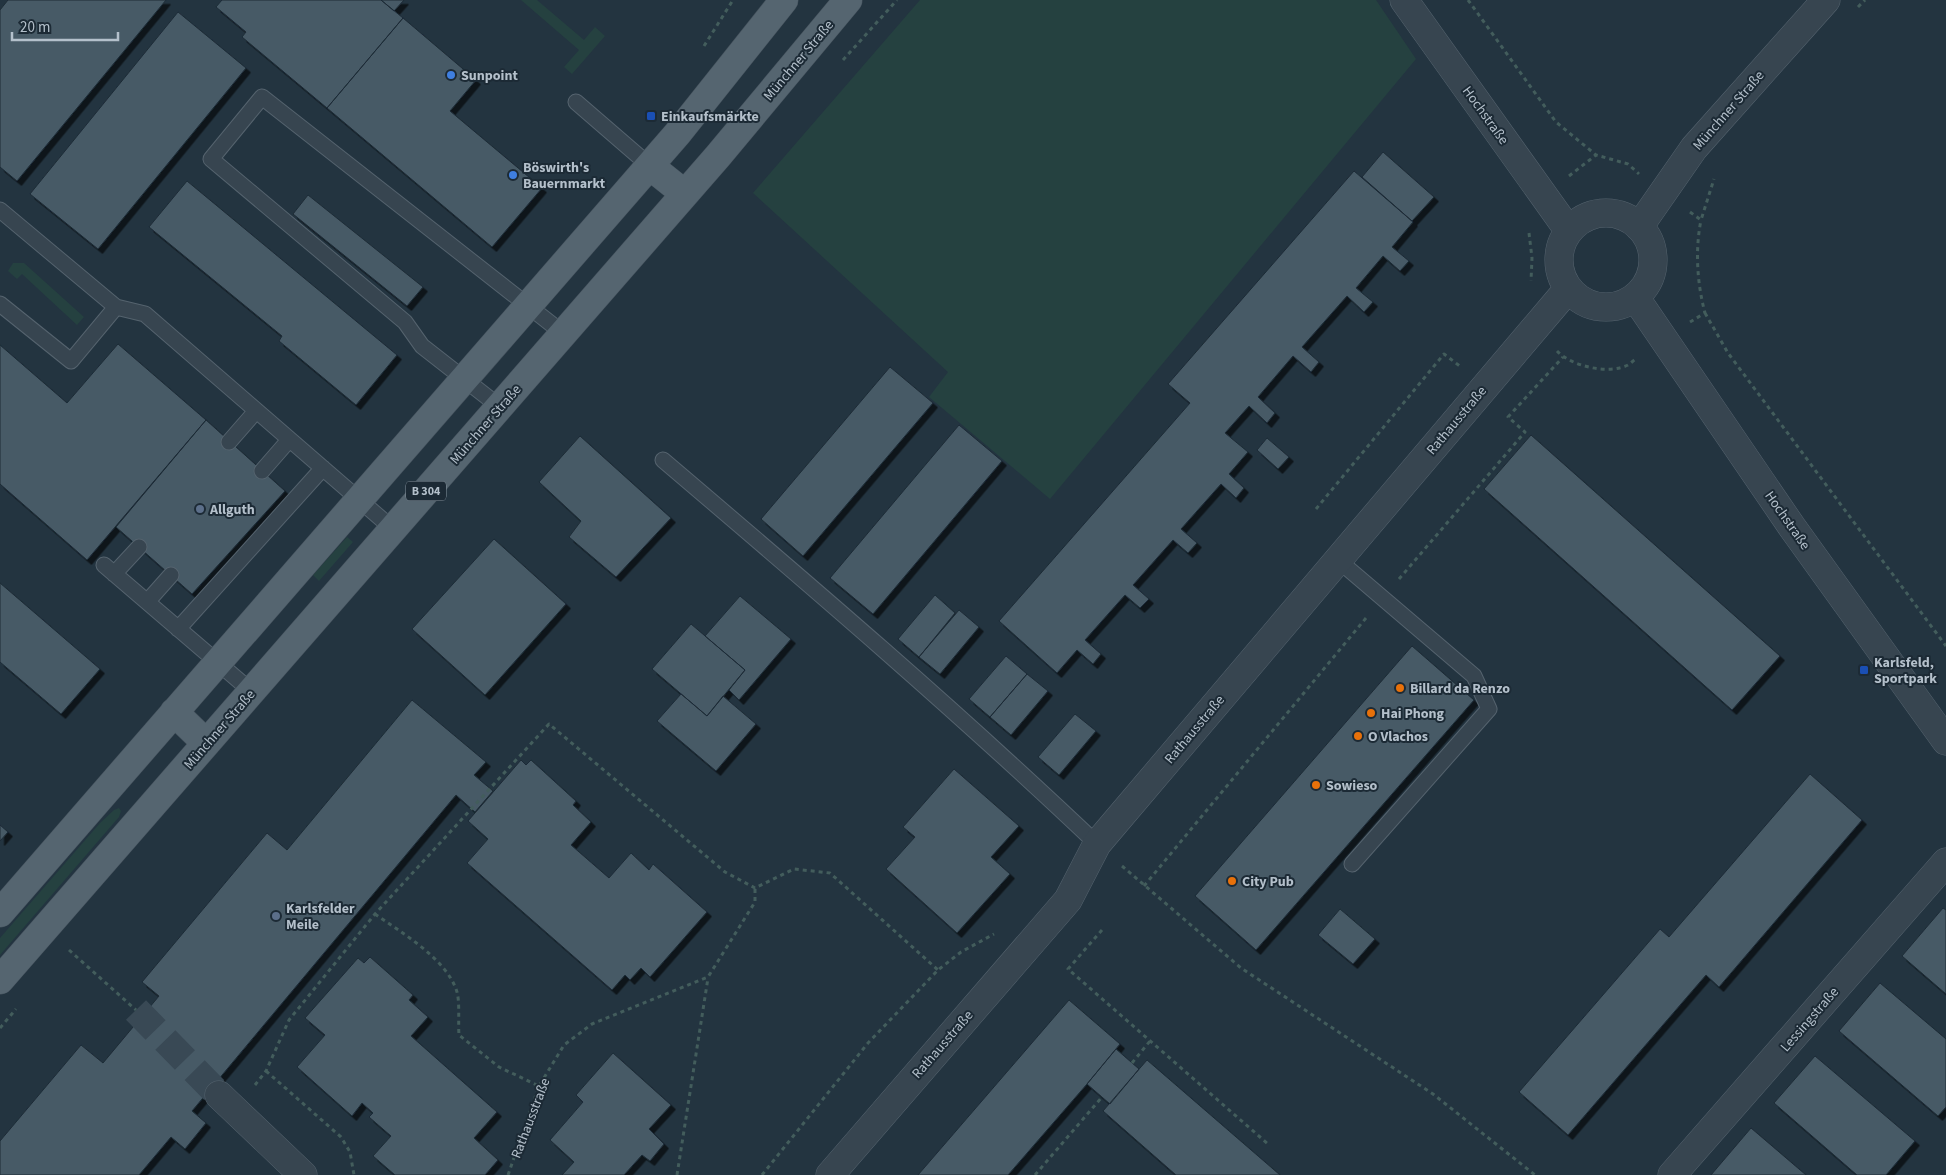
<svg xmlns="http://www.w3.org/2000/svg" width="1946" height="1175" font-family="'Source Sans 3',sans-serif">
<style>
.green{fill:#254140}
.building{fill:#475a66;stroke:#1e2c37;filter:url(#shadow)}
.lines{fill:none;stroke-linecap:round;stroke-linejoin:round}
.street-tunnel{stroke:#394955;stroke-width:28;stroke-dasharray:28 14;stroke-linecap:butt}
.lane-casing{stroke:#55636e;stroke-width:17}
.street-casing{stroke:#55636e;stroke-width:29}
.primary-casing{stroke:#44515c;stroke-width:29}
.path{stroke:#435d5c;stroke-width:3;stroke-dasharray:4 4;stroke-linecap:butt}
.lane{stroke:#374550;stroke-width:15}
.street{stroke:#374550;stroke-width:28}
.primary{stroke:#556570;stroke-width:28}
.shop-dot{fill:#3f7fe0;stroke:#1c2a35;stroke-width:2}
.transit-dot{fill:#1a4fb4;stroke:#1c2a35;stroke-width:2}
.service-dot{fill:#5c6f8a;stroke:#1c2a35;stroke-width:2}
.food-dot{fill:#e8710a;stroke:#1c2a35;stroke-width:2}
.labels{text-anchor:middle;stroke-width:4;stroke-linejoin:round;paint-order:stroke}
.shield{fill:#1c2a35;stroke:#86939e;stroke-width:1}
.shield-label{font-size:12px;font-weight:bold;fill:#b4c0cb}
.street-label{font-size:14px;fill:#b4c0cb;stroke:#1c2a35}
.poi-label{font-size:14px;font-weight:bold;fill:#b4c0cb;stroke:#1c2a35;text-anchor:start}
</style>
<defs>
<filter id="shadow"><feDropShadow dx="4.5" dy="4.5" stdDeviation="0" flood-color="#0009"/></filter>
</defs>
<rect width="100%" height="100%" fill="#233440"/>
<path class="green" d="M521,0H537L584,40L595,27L605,36L572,74L564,67L579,50Z
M920,0H1376L1416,59L1050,499L929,397L948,372L753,193Z
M13,263H24L84,317L77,325L22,274L17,279L8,271Z
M347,537L353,542L319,581L313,575Z
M119,808L121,811L119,817L0,955V938L100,823L114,810Z"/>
<path class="building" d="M8,0H166L17,181L0,167V10Z
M222,0H381L403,18L327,108L242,37L246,32L216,7Z
M381,0H404L394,11Z
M178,12L246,68L98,249L30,194Z
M403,18L476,80L450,111L542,188L492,247L327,108Z
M1383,152L1434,197L1412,221L1362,177Z
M1354,171L1413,222L1392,247L1409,261L1400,271L1383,256L1356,288L1373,302L1364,312L1347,296L1302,347L1319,362L1311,372L1293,356L1258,397L1275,413L1267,423L1249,406L1225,433L1248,452L1229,474L1244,488L1236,498L1221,484L1181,529L1197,543L1188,553L1173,540L1133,585L1149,599L1140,608L1125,595L1085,640L1101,654L1093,664L1077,650L1057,673L999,621L1190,403L1168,384Z
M187,181L397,355L356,405L279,341L282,336L149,227Z
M308,195L423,287L407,306L293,214Z
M118,344L206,420L87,560L0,484V345L67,403Z
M890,367L933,403L803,556L761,519Z
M206,420L285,491L192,594L116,527Z
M959,425L1002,461L873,614L830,578Z
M1531,435L1780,656L1732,710L1484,489Z
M580,436L671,518L616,577L569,537L581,521L539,482Z
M1267,438L1289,457L1278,469L1257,450Z
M494,539L566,604L485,695L412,629Z
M0,583L100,669L61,714L0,662Z
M935,595L955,613L919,657L898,639Z
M740,596L791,639L739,700L729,690L745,670L705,636Z
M959,610L979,627L940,674L919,657Z
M691,624L745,670L707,716L652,669Z
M1412,646L1474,700L1256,950L1195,896Z
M1006,656L1027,674L990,717L969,699Z
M1027,674L1048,691L1011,735L990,717Z
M681,694L707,716L723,696L756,724L716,771L657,721Z
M412,700L486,762L474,775L493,791L475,812L456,795L192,1111L206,1123L185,1149L171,1137L139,1175H0V1141L81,1045L103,1063L159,996L142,982L267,833L287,850Z
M1075,714L1096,731L1059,775L1038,757Z
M521,760L526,765L531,760L576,801L573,805L591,822L571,845L609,878L631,853L649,870L653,864L707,912L650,977L641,968L630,980L625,975L612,990L467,863L488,839L468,821Z
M954,769L1019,826L991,857L1010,874L957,933L886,869L915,837L903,827Z
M1810,774L1862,820L1719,987L1706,975L1568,1135L1519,1092L1660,929L1669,937Z
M0,825L8,832L0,841Z
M1943,908L1946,910V994L1902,956Z
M1340,909L1375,939L1353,964L1318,935Z
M370,957L413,995L409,1000L428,1017L411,1036L497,1112L474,1138L498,1160L485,1175H395L373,1156L391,1136L369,1117L373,1113L362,1103L352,1116L297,1067L325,1035L305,1018L358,958L364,963Z
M1880,983L1946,1039V1107L1938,1116L1839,1031Z
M1069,1000L1120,1044L1087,1084L1008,1175H918Z
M1116,1049L1139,1069L1110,1104L1087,1084Z
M613,1053L671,1105L649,1129L664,1144L650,1161L642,1155L624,1175H562L574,1162L550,1140L583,1102L576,1095Z
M1815,1056L1915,1141L1886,1175H1857L1774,1103Z
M1147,1060L1280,1175H1176L1103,1111Z
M1751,1128L1806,1175H1711Z"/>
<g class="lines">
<path class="street-tunnel" d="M136,1010L219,1095"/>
<defs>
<path id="lane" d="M576,102L650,166
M0,210L116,307L145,314L393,529
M0,304L71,361L116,307
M500,407L422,346L405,322L211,159L262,97L564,334
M229,442L256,411
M663,460C810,585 957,711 1097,844
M262,471L289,440
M1338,560L1474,676L1489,709L1352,864
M104,565L251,691
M114,574L139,547
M147,602L171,575
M178,629L323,468"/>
<path id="street" d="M1404,0L1569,231
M1559 260a47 47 0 1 1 94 0a47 47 0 1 1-94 0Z
M1639,227L1694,148L1826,0
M1635,297L1792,527L1946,741
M219,1095L303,1175
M830,1175L1068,900L1097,844L1568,289
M1672,1175L1946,862"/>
<path id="primary" d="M650,166L685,194
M174,712L206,743
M0,913L678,133L784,0
M0,980L718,156L848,0"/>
</defs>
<use href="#lane" class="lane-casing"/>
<use href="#street" class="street-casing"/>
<use href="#primary" class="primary-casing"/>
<path class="path" d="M1468,0L1556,122L1596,155L1628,164L1639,174
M1858,7L1865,0
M704,46L733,0
M843,60L897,0
M1569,176L1596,155
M1690,212L1701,220L1714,179
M1529,233L1532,258L1531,281
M1705,313L1728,353L1946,646
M1690,322L1705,313C1697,283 1695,250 1701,220
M1557,351C1571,366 1608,375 1628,365C1631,363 1634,360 1637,358
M1316,509L1444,354L1461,367
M1399,579L1525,432L1508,417L1563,357
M1122,866L1241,968L1433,1094L1535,1175
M1144,886L1366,618
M375,914C402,933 447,959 457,992C460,1003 458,1023 459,1035L499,1067L539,1086
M1102,930L1068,969L1268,1144
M69,950L136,1010
M0,1028L16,1009
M1132,1063L1150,1041
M266,1071L341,1137L350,1152L354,1175
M255,1085L266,1071L289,1020L375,914L549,724L725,872L755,888L794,869L830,873L938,970
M508,1175L539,1086L564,1045L592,1024L708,977L755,902V888
M677,1175L708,978
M762,1175L868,1043L938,970L961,952L994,934
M1035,1175L1102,1097"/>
<use href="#lane" class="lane"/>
<use href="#street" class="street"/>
<use href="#primary" class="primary"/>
</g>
<g class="shop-dot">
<circle cx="451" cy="75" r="5"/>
<circle cx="513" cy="175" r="5"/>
</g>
<g class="transit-dot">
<rect x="646" y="111" width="10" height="10" rx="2.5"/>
<rect x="1859" y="665" width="10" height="10" rx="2.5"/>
</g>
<g class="service-dot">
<circle cx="200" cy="509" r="5"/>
<circle cx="276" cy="916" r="5"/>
</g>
<g class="food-dot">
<circle cx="1400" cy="688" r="5"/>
<circle cx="1371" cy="713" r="5"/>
<circle cx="1358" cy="736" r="5"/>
<circle cx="1316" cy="785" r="5"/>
<circle cx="1232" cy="881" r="5"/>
</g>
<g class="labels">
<rect class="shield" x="406" y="481.5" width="40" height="19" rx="4"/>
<g class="shield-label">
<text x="426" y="495">B 304</text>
</g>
<g class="street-label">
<text transform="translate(798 60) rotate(-50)" y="5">Münchner Straße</text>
<text transform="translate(1728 110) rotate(-49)" y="5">Münchner Straße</text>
<text transform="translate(1486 115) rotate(54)" y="5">Hochstraße</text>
<text transform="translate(1456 420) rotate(-50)" y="5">Rathausstraße</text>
<text transform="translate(485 424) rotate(-49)" y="5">Münchner Straße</text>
<text transform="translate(1788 520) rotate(55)" y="5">Hochstraße</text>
<text transform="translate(219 729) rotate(-49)" y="5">Münchner Straße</text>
<text transform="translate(1194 729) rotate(-50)" y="5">Rathausstraße</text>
<text transform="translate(1809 1019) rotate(-49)" y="5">Lessingstraße</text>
<text transform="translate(942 1044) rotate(-49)" y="5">Rathausstraße</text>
<text transform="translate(530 1118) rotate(-69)" y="5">Rathausstraße</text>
</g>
<g class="poi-label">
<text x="461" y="80">Sunpoint</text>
<text x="661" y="121">Einkaufsmärkte</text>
<text x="523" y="172">Böswirth's<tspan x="523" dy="16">Bauernmarkt</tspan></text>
<text x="210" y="514">Allguth</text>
<text x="1874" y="667">Karlsfeld,<tspan x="1874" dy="16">Sportpark</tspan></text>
<text x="1410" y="693">Billard da Renzo</text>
<text x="1381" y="718">Hai Phong</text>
<text x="1368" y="741">O Vlachos</text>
<text x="1326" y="790">Sowieso</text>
<text x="1242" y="886">City Pub</text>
<text x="286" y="913">Karlsfelder<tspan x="286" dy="16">Meile</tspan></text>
</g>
</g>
<path d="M12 32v8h106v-8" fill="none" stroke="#b4c0cb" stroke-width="2.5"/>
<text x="20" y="32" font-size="15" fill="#b4c0cb" stroke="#1c2a35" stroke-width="4" paint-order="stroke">20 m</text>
</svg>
